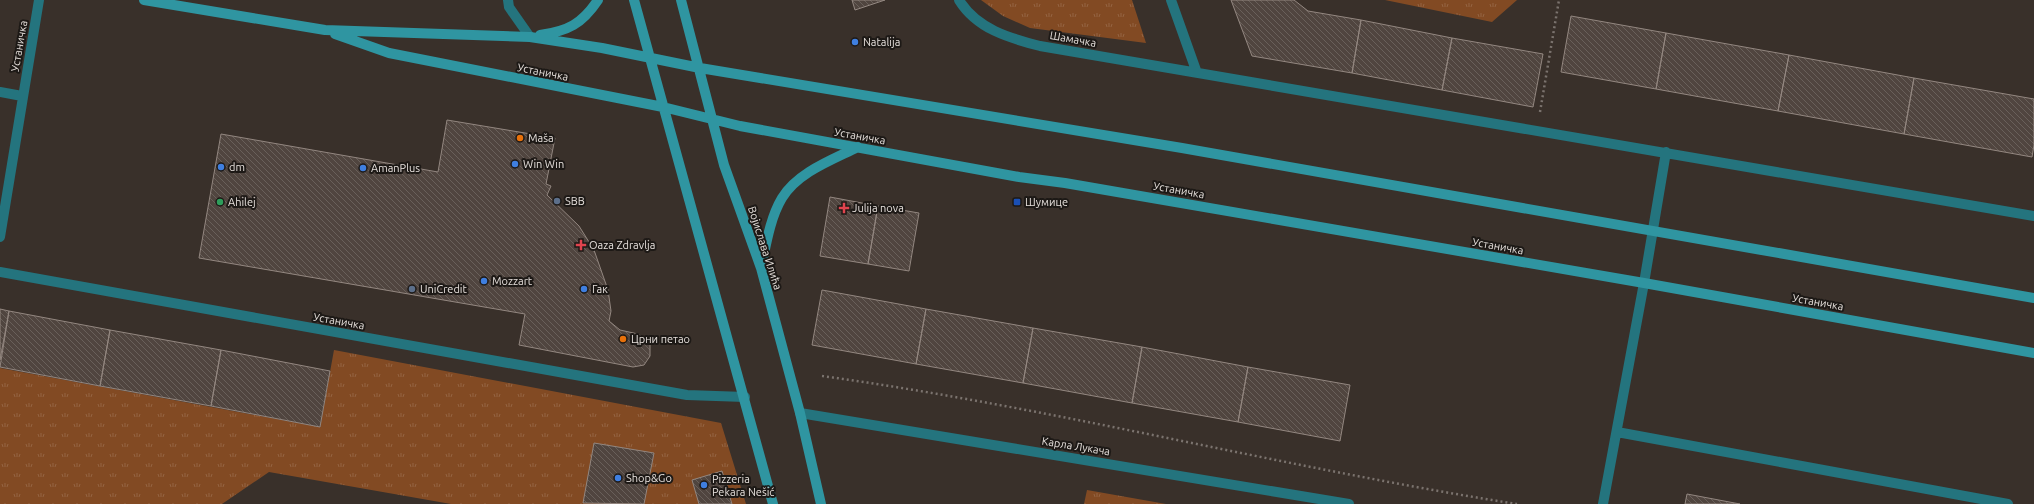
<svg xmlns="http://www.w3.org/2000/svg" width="2034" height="504" font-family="Ubuntu,sans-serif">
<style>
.park{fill:url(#park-tufts)}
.building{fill:url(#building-back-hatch);stroke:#938780}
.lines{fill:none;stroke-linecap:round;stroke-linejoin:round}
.path{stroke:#7b736e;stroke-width:2.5;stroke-dasharray:2 3;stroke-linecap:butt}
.service{stroke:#24747e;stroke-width:10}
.secondary{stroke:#2f95a1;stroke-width:10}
.shop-dot{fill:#3f7fe0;stroke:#1d1916;stroke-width:1.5}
.food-dot{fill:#e8710a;stroke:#1d1916;stroke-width:1.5}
.service-dot{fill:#5c6f8a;stroke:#1d1916;stroke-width:1.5}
.leisure-dot{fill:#2e9e5b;stroke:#1d1916;stroke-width:1.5}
.transit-dot{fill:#1a4fb4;stroke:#1d1916;stroke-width:1.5}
.health-dot{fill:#e0444e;stroke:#1d1916;stroke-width:1.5}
.labels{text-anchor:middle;stroke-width:4;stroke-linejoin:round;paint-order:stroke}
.street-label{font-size:11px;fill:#e6e0dc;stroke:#1d1916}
.poi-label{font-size:11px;fill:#e6e0dc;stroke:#1d1916;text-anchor:start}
</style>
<defs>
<pattern id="park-tufts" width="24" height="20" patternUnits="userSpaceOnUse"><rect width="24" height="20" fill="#824a23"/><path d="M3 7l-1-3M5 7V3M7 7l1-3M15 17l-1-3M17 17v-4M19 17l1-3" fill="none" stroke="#946442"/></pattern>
<pattern id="building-back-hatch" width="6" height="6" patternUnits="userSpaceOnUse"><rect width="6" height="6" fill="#50453f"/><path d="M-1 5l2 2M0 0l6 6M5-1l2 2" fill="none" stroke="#69605a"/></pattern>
</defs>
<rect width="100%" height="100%" fill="#39302a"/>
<path class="park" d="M981,0H1132L1146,43L1030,28L1003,16Z
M1385,0H1517L1492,22Z
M334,350L721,423L746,504H451L269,472L222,504H0V368L320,427Z
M1087,490L1166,504H1084Z"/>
<path class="building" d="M852,0H885L855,10Z
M1231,0H1294L1308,11L1361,20L1352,73L1252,56Z
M1571,16L1666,33L1656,89L1561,72Z
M1361,20L1452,38L1442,90L1352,73Z
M1666,33L1789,55L1778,111L1656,89Z
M1452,38L1543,54L1533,107L1442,90Z
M1789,55L1914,78L1904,134L1778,111Z
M1914,78L2034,99V145L2032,157L1904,134Z
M447,120L555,138L546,184L551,186L547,195L579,226L594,250L608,290L611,311L609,321L620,330L638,334L647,340L650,345V356L644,365L633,367L519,345L525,314L199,258L221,134L438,172Z
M830,197L878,206L868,264L820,256Z
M878,206L919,213L909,271L868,264Z
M822,290L926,309L916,364L812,345Z
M0,309L9,311L0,360Z
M926,309L1033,328L1023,383L916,364Z
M9,311L110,330L100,386L0,367Z
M1033,328L1142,347L1132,403L1023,383Z
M110,330L221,350L211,406L100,386Z
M1142,347L1248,367L1238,422L1132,403Z
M221,350L330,371L320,427L211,406Z
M1248,367L1350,385L1340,441L1238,422Z
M594,443L654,453L644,504L583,503Z
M722,471L732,504H699L692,480Z
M1687,494L1740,504H1685Z"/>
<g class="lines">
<path class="path" d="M1540,112L1559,0
M822,376C1055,408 1285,468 1517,504"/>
<path class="service" d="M508,0L509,7L530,37
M959,0C977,29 1009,38 1040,46L2034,216
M1171,0L1197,73
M0,92L22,96
M0,237L39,0
M0,272L687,395L745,397
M800,413L1349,504
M1617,432L2008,504
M1603,504L1644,283L1666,152"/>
<path class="secondary" d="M144,0L325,30L530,37L602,48L700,68L1182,148L2034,298
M634,0L773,504
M681,0L724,165L761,268L800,413L821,504
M335,34L389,53L663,107L740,126L1019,177L1065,183L1644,283L2034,353
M540,35C568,31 582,24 598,0
M761,268C766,245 770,218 782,198C798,172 832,160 858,147"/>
</g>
<g class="shop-dot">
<circle cx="855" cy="42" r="4"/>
<circle cx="515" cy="164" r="4"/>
<circle cx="221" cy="167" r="4"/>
<circle cx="363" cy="168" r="4"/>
<circle cx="484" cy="281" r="4"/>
<circle cx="584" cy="289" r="4"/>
<circle cx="618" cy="478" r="4"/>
<circle cx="704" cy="485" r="4"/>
</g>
<g class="food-dot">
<circle cx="520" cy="138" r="4"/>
<circle cx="623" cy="339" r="4"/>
</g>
<g class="service-dot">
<circle cx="557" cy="201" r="4"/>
<circle cx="412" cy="289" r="4"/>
</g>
<circle class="leisure-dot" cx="220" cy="202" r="4"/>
<rect class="transit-dot" x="1013" y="198" width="8" height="8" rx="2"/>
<g class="health-dot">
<path d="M842 202h4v4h4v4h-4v4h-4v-4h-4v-4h4z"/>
<path d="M579 239h4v4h4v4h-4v4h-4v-4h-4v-4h4z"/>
</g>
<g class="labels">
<g class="street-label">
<text transform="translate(1073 39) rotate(10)" y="4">Шамачка</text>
<text transform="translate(19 46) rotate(-80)" y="4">Устаничка</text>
<text transform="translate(543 72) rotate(11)" y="4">Устаничка</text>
<text transform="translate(860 136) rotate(10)" y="4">Устаничка</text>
<text transform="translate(1179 190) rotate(10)" y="4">Устаничка</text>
<text transform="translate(1498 246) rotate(10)" y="4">Устаничка</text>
<text transform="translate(765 248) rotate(72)" y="4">Војислава Илића</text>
<text transform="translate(1818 302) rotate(10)" y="4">Устаничка</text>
<text transform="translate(339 321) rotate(10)" y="4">Устаничка</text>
<text transform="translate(1076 446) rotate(9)" y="4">Карла Лукача</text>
</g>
<g class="poi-label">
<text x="863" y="46">Natalija</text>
<text x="528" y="142">Maša</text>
<text x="523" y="168">Win Win</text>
<text x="229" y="171">dm</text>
<text x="371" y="172">AmanPlus</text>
<text x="565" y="205">SBB</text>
<text x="228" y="206">Ahilej</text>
<text x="1025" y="206">Шумице</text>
<text x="852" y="212">Julija nova</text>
<text x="589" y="249">Oaza Zdravlja</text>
<text x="492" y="285">Mozzart</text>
<text x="420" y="293">UniCredit</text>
<text x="592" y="293">Гак</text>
<text x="631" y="343">Црни петао</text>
<text x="626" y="482">Shop&amp;Go</text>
<text x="712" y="483">Pizzeria<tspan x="712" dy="13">Pekara Nešić</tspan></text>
</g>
</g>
</svg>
